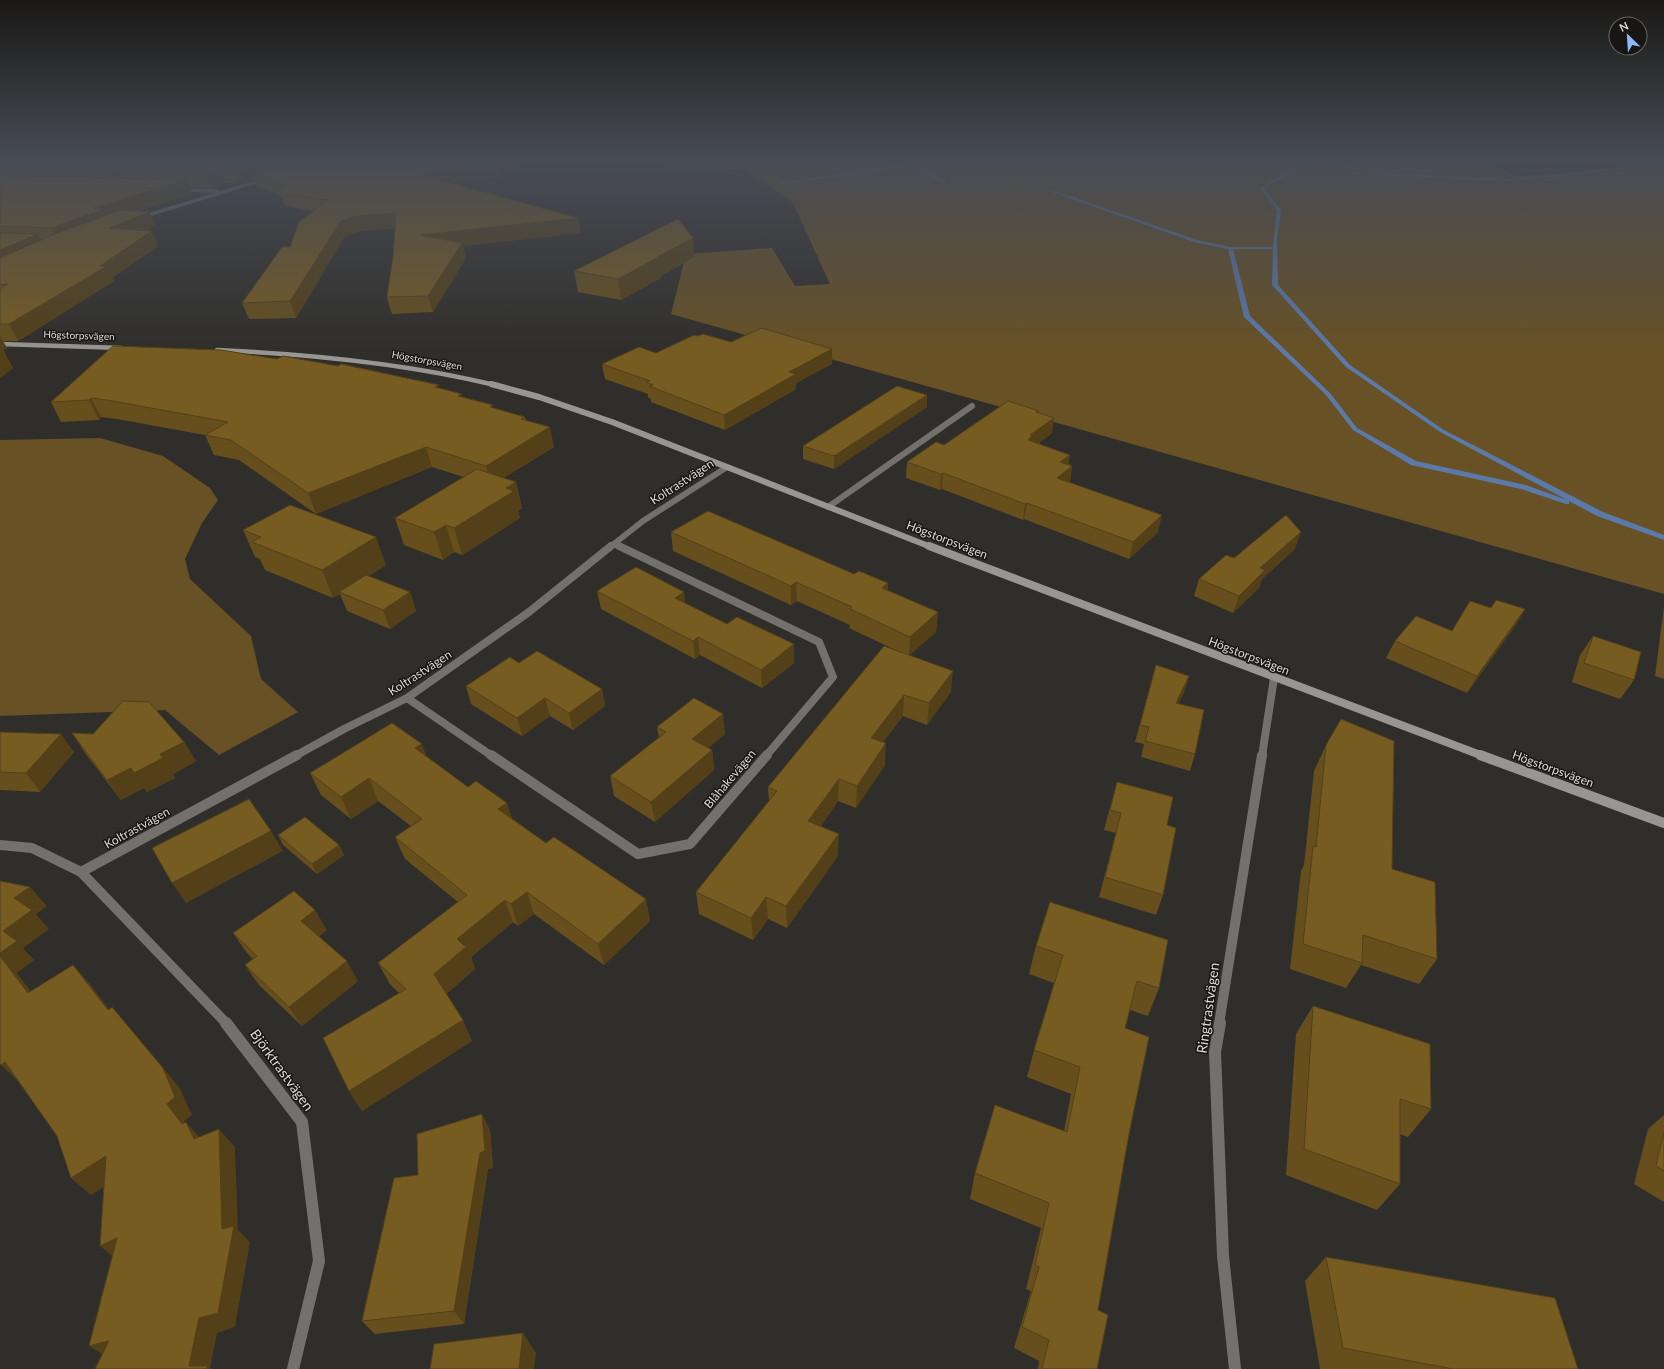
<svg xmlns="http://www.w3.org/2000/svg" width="1664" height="1369" font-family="Lato,sans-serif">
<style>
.green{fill:#675125}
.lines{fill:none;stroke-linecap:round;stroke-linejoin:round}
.stream{fill:#5b7aaa;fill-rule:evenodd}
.street-far4{stroke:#72716e;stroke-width:3.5}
.street-far3{stroke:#72716e;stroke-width:6}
.street-far2{stroke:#72716e;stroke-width:8}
.street-far1{stroke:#72716e;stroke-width:10}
.street{stroke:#72716e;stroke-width:12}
.secondary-far3{stroke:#989692;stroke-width:4.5}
.secondary-far2{stroke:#989692;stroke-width:6}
.secondary-far1{stroke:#989692;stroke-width:8}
.secondary{stroke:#989692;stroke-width:10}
.wall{fill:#664f1d}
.shaded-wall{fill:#534018}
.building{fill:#775c22;stroke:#534018}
.labels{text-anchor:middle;stroke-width:3;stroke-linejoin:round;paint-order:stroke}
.far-street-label{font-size:10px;fill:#dddcd9;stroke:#171614}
.street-label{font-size:12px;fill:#dddcd9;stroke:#171614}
.near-street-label{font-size:14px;fill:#dddcd9;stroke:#171614}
</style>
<rect width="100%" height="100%" fill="#302e2a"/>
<path class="green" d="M633,162H1479L1520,176L1664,165V594L671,314L686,254L772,248L795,286L830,284L793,203L746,170Z
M100,438L163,456L210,488L218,500L202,523L185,559L190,579L251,636L261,679L298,712L219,755L165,710L0,716V440Z
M1664,606V679L1655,676Z"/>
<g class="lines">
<path class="stream" d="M902,162H906L946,181L943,182L909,166L870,173L781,184L779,183L906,164Z
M1307,162H1311L1264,188L1281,210L1277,239L1278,285L1350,365L1444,430L1603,512L1664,535V540L1597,516L1569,501V504H1566L1521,489L1411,465L1353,430L1326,395L1244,317L1228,249L1194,242L1049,191L1053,190L1197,240L1230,247H1273L1277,210L1260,188ZM1233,249H1273L1272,285L1346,367L1440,432L1567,500L1526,485L1416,461L1357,428L1330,393L1250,316Z
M1313,162H1320L1396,174L1511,179L1664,163V165L1511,181L1396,176Z"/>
<path class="street-far4" d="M180,190L217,191
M142,217L265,179"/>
<path class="street-far3" d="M828,507L972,406
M616,545L621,547
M610,547L643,521L727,467"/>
<path class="street-far2" d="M619,546L819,642L833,677L766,756
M407,698L492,756
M295,756L344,729L407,698L529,612L611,546
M1262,756L1274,678"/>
<path class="street-far1" d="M491,755L638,854L690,844L767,755
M0,845L32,848L81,872L227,1024
M81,872L297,755
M1219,1024L1262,755"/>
<path class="street" d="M226,1023L302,1122L319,1261L293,1369
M1220,1023L1215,1052L1223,1256L1235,1369"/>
<path class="secondary-far3" d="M0,344L122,348
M217,350C311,354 404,363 495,385"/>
<path class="secondary-far2" d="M491,384L539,397L612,422L931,547"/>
<path class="secondary-far1" d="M929,546L1483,756"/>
<path class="secondary" d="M1480,755L1664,823"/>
</g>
<path class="wall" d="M0,162L522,163L499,168L501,176L449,182L578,218L581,233L463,246L466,258L433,312L392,314L387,297L393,256L395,228L361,231L345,236L296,318L249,319L242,303L290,247L314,211L285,206L281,196L255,185L253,179L238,183H226L212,188L190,187L192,194L137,211L156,226L145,231H152L158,246L112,278L114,281L18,341H3L7,348L3,350L13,368L0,378Z
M693,238L694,257L661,276V278L621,300L578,292L574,271Z
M698,336L731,342L832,364L796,383V389L725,430L651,402V399L648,397V394L605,379L602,364L656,353Z
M113,346L440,388L463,397L493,408L525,417L526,420L554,447L503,478L516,482L522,508L518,511L520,518L462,555L454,552L443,560L404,545L395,518L464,477L432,467L316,514L239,460L214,455L205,435L117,419L101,417L99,420L61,422L51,402Z
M927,395V407L834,469L803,459V446Z
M1038,413L1052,433L1039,443L1069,464L1072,466L1070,482H1069L1158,532L1129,559L1024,519L1023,520L942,489L940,490L906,478L907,462L944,445Z
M243,530L386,565L369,576L410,592L416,611L390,629L347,611L340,594L333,598L265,570L260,559L255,557Z
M671,532L888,591L938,612L936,632L909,655L951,692L927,725L903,716L883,742L885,765L856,808L838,801L821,826L838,856L787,928L768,919L753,940L699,914L696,892L769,801L768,787L902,653L849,628L850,625L797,601L791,605L673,551Z
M1295,549L1262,579L1259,588L1233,613L1194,596L1199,579L1234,558Z
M597,591L686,604L794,663L762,688L700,655L695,659L601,609Z
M1491,608L1525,609L1515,626L1467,693L1386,658L1395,641L1452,631Z
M1593,636L1634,680L1620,699L1572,682L1580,655Z
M519,663L602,689L605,706L573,730L550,716L522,736L471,704L466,686Z
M1156,665L1189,676L1184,692L1178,704L1195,754L1190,771L1141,757L1144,744L1135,742Z
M657,727L725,734L708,748L712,750L714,770L655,822L614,796L610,776L659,738Z
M0,732L74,752L40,792L0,790Z
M72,733L184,742L196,761L173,774L175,778L147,792L144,788L121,800L85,753Z
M1326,745L1392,869L1437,959L1419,984L1361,965L1346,988L1290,969L1301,871L1304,865L1314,771Z
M426,757L468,787L507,803L512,819L546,843L646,899L650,921L604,965L534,914L518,926L513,922L471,957L475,969L446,994L472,1041L362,1111L349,1091L399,993L390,984L378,963L458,902L405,859L395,837L411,826L378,801L351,819L321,795L310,773Z
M1117,782L1167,825L1163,895L1156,915L1099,897L1116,833L1104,830Z
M278,835L339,845L344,855L317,874L283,845Z
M327,930L319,936L358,981L302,1026L259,985L245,965L253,959L247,953L233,933Z
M1036,946L1159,988L1148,1016L1130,1010L1125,1028L1129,1134L1098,1310L1097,1369H1038L1039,1361L1014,1348L1031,1291L1026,1289L1041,1228L970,1199L975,1173L1064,1131L1071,1094L1027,1077L1034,1050L1054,983L1029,974Z
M1313,1006L1431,1109L1408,1137L1400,1134V1184L1377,1210L1286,1175L1296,1034Z
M1664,1115V1202L1634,1184L1648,1129Z
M490,1130L493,1168L488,1169L464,1324L375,1334L362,1321Z
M1326,1257L1578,1369H1320L1305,1281Z"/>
<path class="shaded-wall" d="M128,162H160L120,172L123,179L112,185L106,172Z
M263,162H310L250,172L253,179L238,183L233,170Z
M491,162H521L522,163L499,168L501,176L425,186L422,175V172Z
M221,170L226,183L212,188L207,174Z
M187,180L192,194L109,220L58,243L51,228L94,208Z
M150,212L156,226L117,243L110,228Z
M396,213L399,228L361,231L345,236L296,318L290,301L341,221L357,216Z
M578,218L581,233L463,246L466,258L433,312L428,296L421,235Z
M152,231L158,246L112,278L114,281L18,341L9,324L100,266Z
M38,234L45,249L0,269V250Z
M693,238L694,257L661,276V278L621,300L618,279L657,257Z
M0,336L7,348L0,352Z
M832,349V364L796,383V389L725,430L724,415L789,372Z
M3,350L13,368L0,378V353Z
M927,395V407L834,469V456Z
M91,398L101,417L99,420L89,400Z
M1054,418L1052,433L1031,449L1028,440L1030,435Z
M550,427L554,447L491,486L486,466Z
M426,447L432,467L316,514L308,493Z
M1070,455L1068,470L1072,466L1070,482L1054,494L1060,462Z
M943,473L942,489L940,490L941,474Z
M516,482L522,508L518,511L520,518L462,555L454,528L506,488Z
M1027,503L1024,519L1023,520L1025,504Z
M1162,515L1158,532L1129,559L1133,542Z
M446,525L454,552L443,560L434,532Z
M1301,532L1295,549L1262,579L1259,588L1233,613L1239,596L1260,568Z
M376,537L386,565L342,593L339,592L340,594L333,598L322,570Z
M796,582L797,601L791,605V586Z
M888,583V602L882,588Z
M410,592L416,611L390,629L383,610Z
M684,592L686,610L675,598Z
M1525,609L1515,626L1467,693L1477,676Z
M938,612L936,632L909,656L910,637Z
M698,637L700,655L695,659L693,641Z
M794,644V663L762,688L761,670Z
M953,671L951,692L927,725L929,703Z
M1189,676L1184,692L1171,720L1176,703Z
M602,689L605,706L573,730L569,713Z
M904,695L903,716L870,760L871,738Z
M545,698L550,716L522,736L517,718Z
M723,714L725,734L695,759L692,739Z
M61,734L74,752L40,792L26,773Z
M184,742L196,761L173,774L175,778L147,792L134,773L160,754Z
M886,743L885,765L856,808L857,786Z
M422,744L430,766L415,748Z
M712,750L714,770L655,822L651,802Z
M131,768L144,788L121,800L107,780Z
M369,778L378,801L351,819L341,797Z
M839,779L838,801L809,843L808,821Z
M507,803L514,825L498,809Z
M271,831L283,851L186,903L172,883Z
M839,834L838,856L787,928L786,906Z
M339,845L344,855L317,874L312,864Z
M30,887L47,906L36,914L49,929L23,948L34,960L17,973L46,1012L28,993L0,956L3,931L14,898Z
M527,892L534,914L518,926L511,904Z
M766,897L768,919L753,940L751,918Z
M646,899L650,921L604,965L598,944Z
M505,900L513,922L471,957L475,969L444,995L434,974L457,939Z
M315,910L327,930L313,941L301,921Z
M347,961L358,981L302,1026L289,1007Z
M73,965L90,984L124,1029L108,1010Z
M112,1007L128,1026L179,1087L192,1115L184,1121L190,1130L186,1122L202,1140L194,1139L182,1124L167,1104Z
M463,1020L472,1041L362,1111L349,1091Z
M5,1062L21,1084L1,1065Z
M482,1114L490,1130L493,1168L488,1169L464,1324L454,1311Z
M219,1129L235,1147L238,1230L250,1242L235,1327L217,1333L210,1368L211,1369H193L189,1366L199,1318L222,1229Z
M106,1156L124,1174L91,1195L71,1178Z
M117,1238L120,1262L100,1246Z
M523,1333L536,1353L534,1369H519Z
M109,1341L111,1360L89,1346Z"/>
<path class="building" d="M4,162H128L106,172L0,169V163Z
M143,162H263L233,170H221L207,174L120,172Z
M286,162H496L498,163L422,172V175L578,218L421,235L462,243L428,296L387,297L393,256L396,213L357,216L341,221L290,301L242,303L282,247H290L299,222L328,200L280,193L287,186L250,172Z
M0,175L187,180L94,208L104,209L51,228L0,226Z
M121,210L150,212L110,228L152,231L100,266H107L9,324H0V289L8,284L0,285V258L57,233Z
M678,219L693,238L657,257H659L618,279L574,271Z
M0,233L38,234L0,250Z
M762,328L832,349L789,372L796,374L724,415L649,386L653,385L646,382L650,381L602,364L639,347L656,353L694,335L698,336L703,334L731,342Z
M113,346L221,350L277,359L283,356L338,366L341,364L439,385L435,387L462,394L458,396L493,405L490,407L525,417L521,419L550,427L486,466L426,447L308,493L231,440L205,435L228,422L107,400L91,398L89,400L51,402Z
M897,386L927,395L834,456L803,446Z
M1008,401L1039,411L1036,412L1054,418L1030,435L1032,436L1028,440L1070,455L1060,462L1072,466L1057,478L1162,515L1133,542L1027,503L1025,504L943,473L941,474L907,462L936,442L944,445Z
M477,469L516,482L506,488L514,491L454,528L446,525L434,532L395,518Z
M290,505L376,537L322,570L252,542L261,537L243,530Z
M708,511L854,574L859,571L888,583L882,588L938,612L910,637L850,609L852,607L796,582L791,586L671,532Z
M1286,515L1301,532L1260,568L1265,570L1239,596L1199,579L1226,555L1234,558Z
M636,567L684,592L675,598L727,624L737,617L794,644L761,670L698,637L693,641L597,591Z
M366,575L410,592L383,610L339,592Z
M1496,600L1525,609L1477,676L1395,641L1416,616L1452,631L1470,601L1491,608Z
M1593,636L1641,652L1634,680L1584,663Z
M884,646L953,671L929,703L904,695L871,738L886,743L857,786L839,779L808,821L839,834L786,906L766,897L751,918L696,892L777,791L768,787Z
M537,651L602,689L569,713L545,698L517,718L466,686L510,657L519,663Z
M1156,665L1189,676L1176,703L1204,710L1195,754L1145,741L1149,727L1140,725Z
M694,698L723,714L692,739L712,750L651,802L610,776L666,732L657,727Z
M123,701L149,702L184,742L160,754L163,758L134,773L131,768L107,780L72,733L93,734Z
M1341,719L1394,741L1392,869L1435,882L1437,959L1363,935L1362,963L1303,944L1313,846L1316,847L1326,745Z
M392,723L422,744L415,748L468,787L476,781L507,803L498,809L546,843L554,837L646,899L598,944L527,892L511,904L505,900L457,939L466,947L434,974L463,1020L349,1091L323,1038L406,989L378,963L467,895L395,837L422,819L369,778L341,797L310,773Z
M0,732L61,734L26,773L0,772Z
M1117,782L1173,797L1167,825L1176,828L1163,895L1105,877L1121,813L1110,810Z
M249,799L271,831L172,883L152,848Z
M305,817L339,845L312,864L278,835Z
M0,881L30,887L14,898L32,910L3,931L17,941L0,953Z
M294,891L315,910L301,921L347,961L289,1007L245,965L257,956L233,933Z
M1050,902L1168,940L1159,988L1137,981L1125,1028L1149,1037L1129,1134L1098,1310L1108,1315L1097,1369H1042L1049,1340L1022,1327L1039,1267L1035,1265L1049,1203L975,1173L995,1105L1067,1132L1080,1067L1034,1050L1063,955L1036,946Z
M0,956L28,993L73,965L108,1010L112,1007L163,1068L175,1097L167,1104L182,1124L186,1122L194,1139L219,1129L222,1229L234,1226L218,1313L199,1318L189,1366H208L206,1369H95L109,1341L89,1346L117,1238L100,1246L106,1156L71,1178L57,1136L5,1062L1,1065L0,1064Z
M1313,1006L1430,1044L1431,1109L1400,1099V1184L1304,1149Z
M482,1114L485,1151L480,1153L454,1311L362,1321L394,1178L418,1175L417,1134Z
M1664,1132V1171L1656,1166Z
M1326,1257L1555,1298L1578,1369H1453L1343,1348Z
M523,1333L519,1369H430L434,1344Z"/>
<linearGradient id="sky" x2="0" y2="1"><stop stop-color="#1a1917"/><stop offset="0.46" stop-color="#484c55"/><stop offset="1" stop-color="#484c55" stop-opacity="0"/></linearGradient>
<rect width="1664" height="353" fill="url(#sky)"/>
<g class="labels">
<g class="far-street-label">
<text transform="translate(79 335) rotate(2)" y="4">Högstorpsvägen</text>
<text transform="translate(427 360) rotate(10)" y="4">Högstorpsvägen</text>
</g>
<g class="street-label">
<text transform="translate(682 482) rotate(-33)" y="4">Koltrastvägen</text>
<text transform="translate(947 540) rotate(21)" y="4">Högstorpsvägen</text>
<text transform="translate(1249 656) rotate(21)" y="4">Högstorpsvägen</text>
<text transform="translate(420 673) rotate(-33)" y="4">Koltrastvägen</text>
<text transform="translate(1553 769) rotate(20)" y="4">Högstorpsvägen</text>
<text transform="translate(730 779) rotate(-50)" y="4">Blåhakevägen</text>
<text transform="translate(137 828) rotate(-29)" y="4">Koltrastvägen</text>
</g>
<g class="near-street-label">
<text transform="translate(1208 1008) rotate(-82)" y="5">Ringtrastvägen</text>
<text transform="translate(282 1070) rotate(54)" y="5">Björktrastvägen</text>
</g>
</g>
<g transform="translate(1628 36) rotate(335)"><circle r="19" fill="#171614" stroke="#666563"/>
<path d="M0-3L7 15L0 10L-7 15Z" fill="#8db9fc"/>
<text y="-6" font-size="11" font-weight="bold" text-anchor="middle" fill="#dddcd9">N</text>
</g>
</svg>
